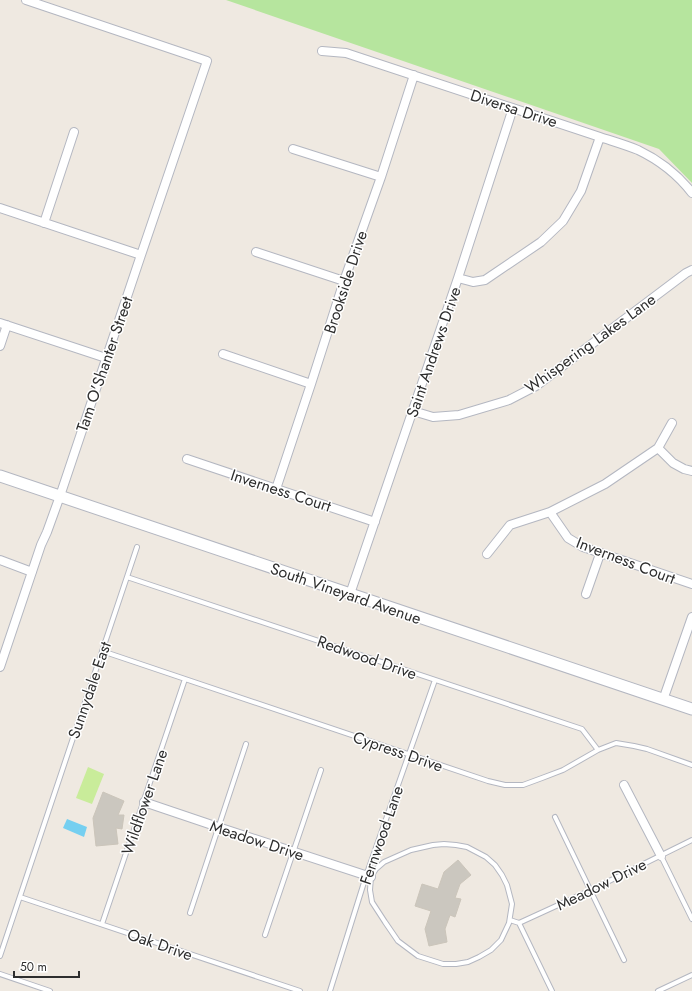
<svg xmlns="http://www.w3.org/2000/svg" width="692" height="991" font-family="Jost,sans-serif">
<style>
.green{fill:#b6e59e}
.pitch{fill:#c9ec9a}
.water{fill:#75cff0}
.building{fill:#cbc7bf;stroke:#cbc5ba}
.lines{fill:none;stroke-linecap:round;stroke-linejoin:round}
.service-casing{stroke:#b4b7c1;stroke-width:6}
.minor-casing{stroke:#b4b7c1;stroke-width:10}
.secondary-casing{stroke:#b4b7c1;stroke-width:13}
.service{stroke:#fff;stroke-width:4}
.minor{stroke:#fff;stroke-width:8}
.secondary{stroke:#fff;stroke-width:11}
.labels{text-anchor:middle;stroke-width:3;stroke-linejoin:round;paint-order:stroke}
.street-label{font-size:16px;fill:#2e2e2e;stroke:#fff}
</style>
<rect width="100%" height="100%" fill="#efe9e1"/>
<path class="green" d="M226,0H692V183L659,149Z"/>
<path class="pitch" d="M88,767L104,774L92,804L76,798Z"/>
<path class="water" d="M67,819L87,827L84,837L63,828Z"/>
<path class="building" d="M103,792L124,801L118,815H124L122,829L116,828L118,844L96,846L93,818Z
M458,860L471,875L460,884L455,898L461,899L455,917L450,915L445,929L447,942L429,946L425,929L431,911L415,906L422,884L438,889L444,872Z"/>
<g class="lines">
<defs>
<path id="service" d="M127,577L582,729L598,750
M102,651L488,781L505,785H523L542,778L563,770L598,750L616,743L634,746L647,749L692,765
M555,817L624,960
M444,844L456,845L467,847L486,857L495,865L502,875L507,885L512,904L509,923L501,940L491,950L479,957L468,962L456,964H443L418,956L398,941L385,922L372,902L370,890L371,877L376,869L384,862L411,850L433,845Z
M661,856L692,919
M20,897L300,991
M190,913L246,744
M510,920L519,923L591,890L692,840
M519,923L552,991
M102,924L185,679
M265,935L321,770
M0,956L137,547
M0,974L50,991
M330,991L366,876L435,680
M658,991L692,975"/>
<path id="minor" d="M322,51L346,53L600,137C612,141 626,145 638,150C659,160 678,175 692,193
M293,149L381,177
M0,208L141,255
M44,223L74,132
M256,252L344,281
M458,278L473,282L485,280L541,242L563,221L581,191L600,137
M0,323L106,358
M0,346L7,325
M223,354L311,384
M413,411L433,417L459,415L509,400L536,386L686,273L692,270
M658,448L673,463L684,469L692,471
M187,459L375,522
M276,489L311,384L344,281L381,177L414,75
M550,512L568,538L583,547L692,584
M487,554L510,525L550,512L605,484L658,448L672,423
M0,560L32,572
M350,594L458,278L513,108
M586,594L600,554
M0,667L41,545L47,532L60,496L141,255L207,61L26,0
M663,700L692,617
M624,785L661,856
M144,802L218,827L371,877"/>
<path id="secondary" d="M0,476L692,709"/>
</defs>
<use href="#service" class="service-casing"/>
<use href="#minor" class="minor-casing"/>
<use href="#secondary" class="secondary-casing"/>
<use href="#service" class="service"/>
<use href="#minor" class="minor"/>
<use href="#secondary" class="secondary"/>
</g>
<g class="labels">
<g class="street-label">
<text transform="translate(514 108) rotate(18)" y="6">Diversa Drive</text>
<text transform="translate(345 282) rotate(-72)" y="6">Brookside Drive</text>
<text transform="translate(590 343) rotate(-36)" y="6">Whispering Lakes Lane</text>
<text transform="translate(433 352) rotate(-71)" y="6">Saint Andrews Drive</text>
<text transform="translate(104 364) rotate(-71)" y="6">Tam O'Shanter Street</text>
<text transform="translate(281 490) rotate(18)" y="6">Inverness Court</text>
<text transform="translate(626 560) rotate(21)" y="6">Inverness Court</text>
<text transform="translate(346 593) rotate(19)" y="6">South Vineyard Avenue</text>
<text transform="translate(367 657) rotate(19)" y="6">Redwood Drive</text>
<text transform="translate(89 690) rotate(-71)" y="6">Sunnydale East</text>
<text transform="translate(398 751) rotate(19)" y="6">Cypress Drive</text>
<text transform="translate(144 802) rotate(-71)" y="6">Wildflower Lane</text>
<text transform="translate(381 835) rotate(-71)" y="6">Fernwood Lane</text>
<text transform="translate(257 840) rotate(18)" y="6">Meadow Drive</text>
<text transform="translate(601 884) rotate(-26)" y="6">Meadow Drive</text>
<text transform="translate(160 944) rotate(19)" y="6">Oak Drive</text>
</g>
</g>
<path d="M14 971v6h65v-6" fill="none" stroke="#2e2e2e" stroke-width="2"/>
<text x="20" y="971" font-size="12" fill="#2e2e2e" stroke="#ffffff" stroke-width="3" paint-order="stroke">50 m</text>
</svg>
